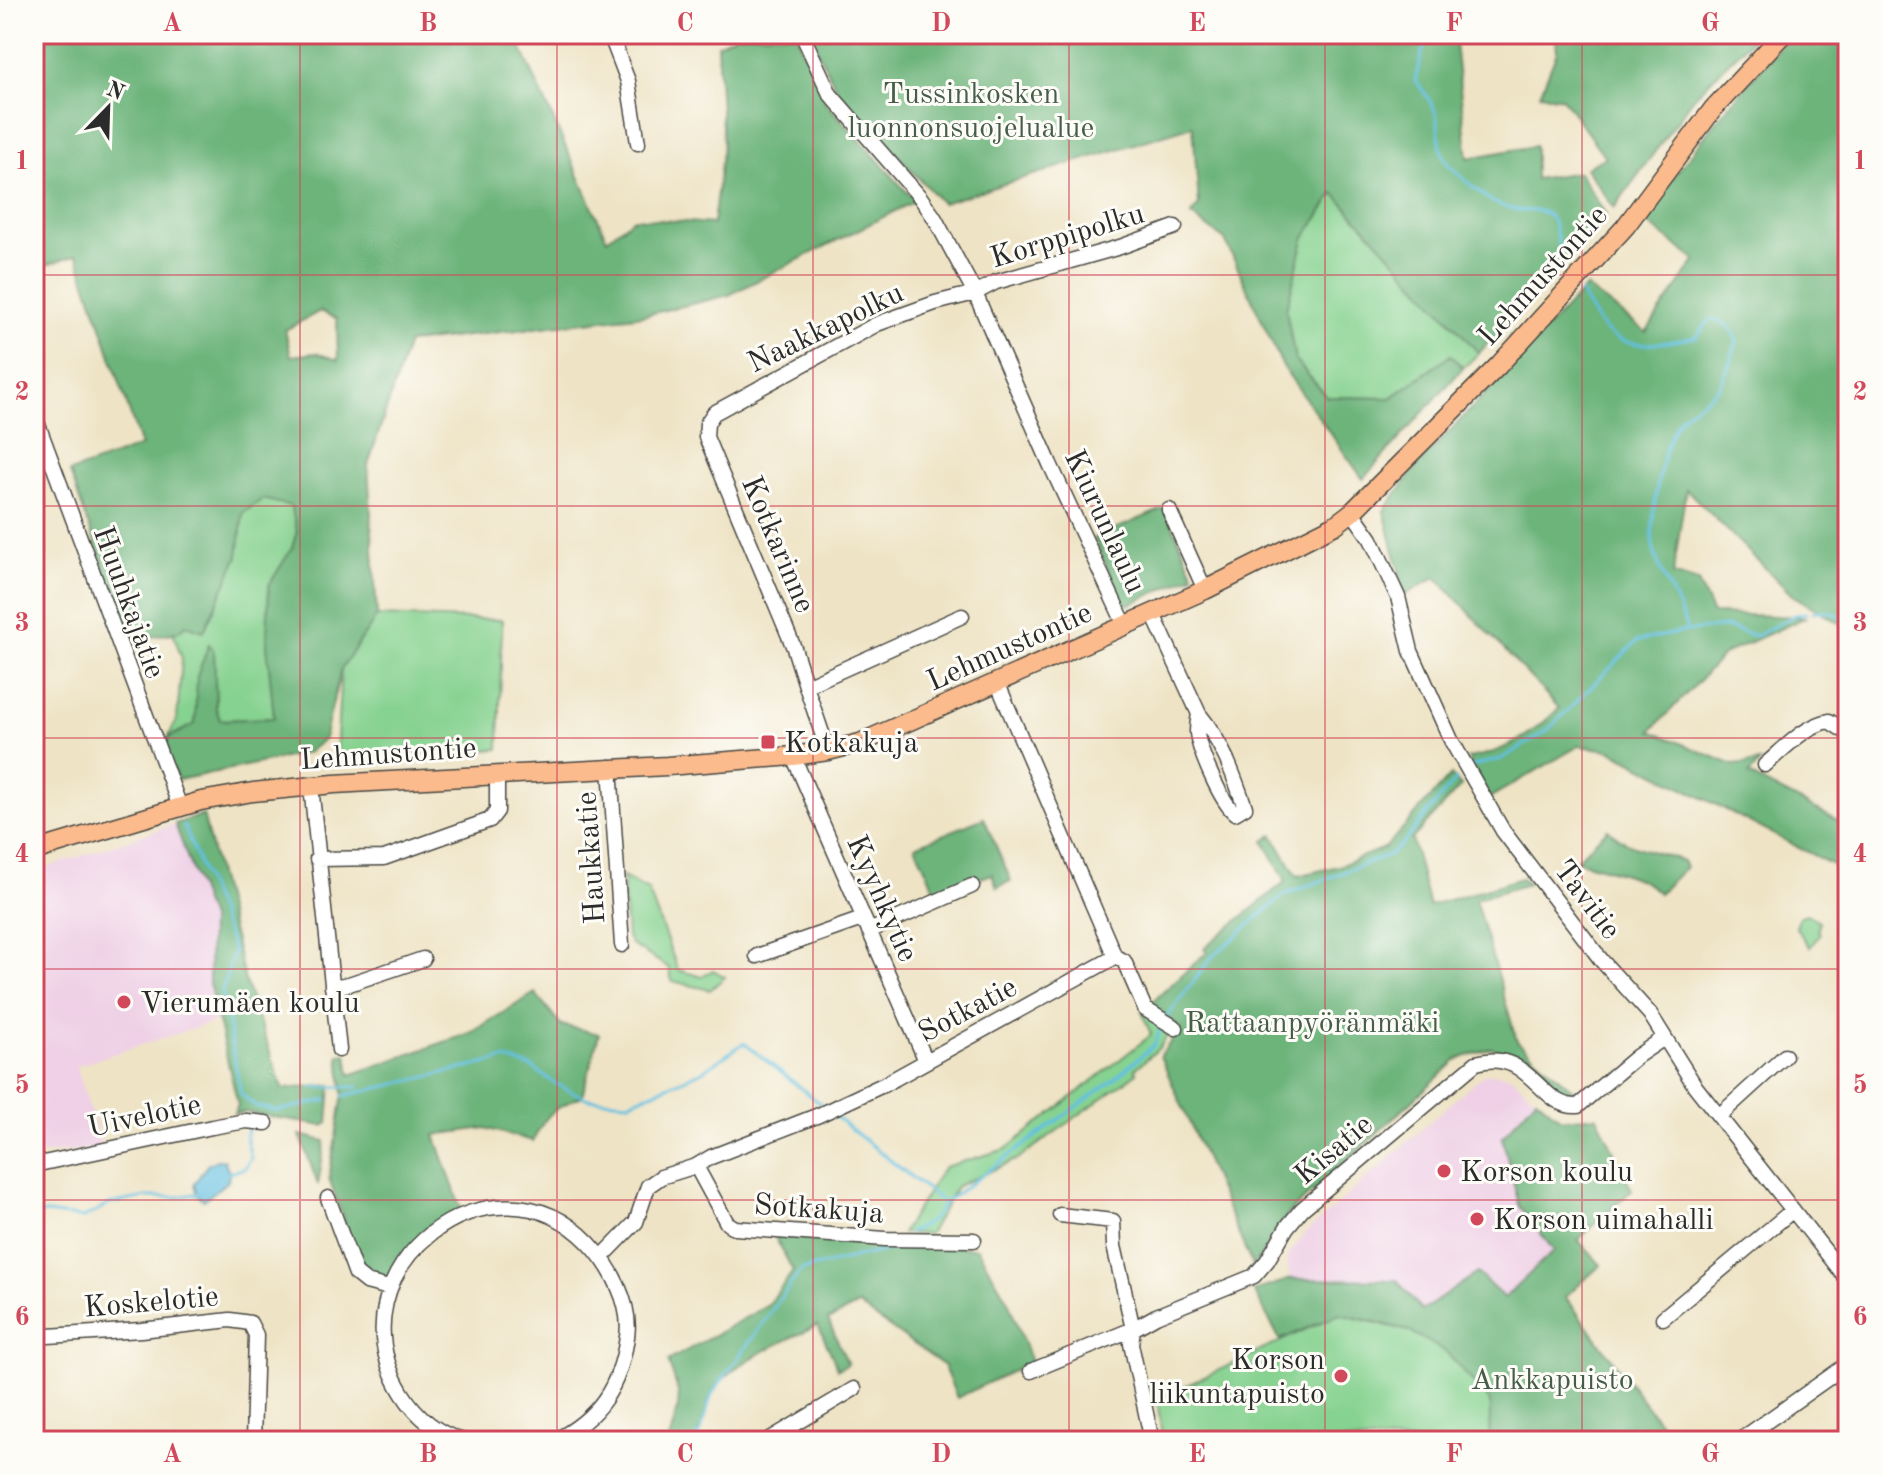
<svg xmlns="http://www.w3.org/2000/svg" width="1882" height="1475" font-family="'Old Standard TT',serif">
<style>
.built{fill:#efd0e6}
.green{fill:#86d290;stroke:#587e5e;stroke-width:2}
.forest{fill:#6cb47a;stroke:#4c7052;stroke-width:2;fill-rule:evenodd}
.water{fill:#62c0e0;stroke:#467686;stroke-width:2}
.lines{fill:none;stroke-linecap:round;stroke-linejoin:round}
.stream{stroke:#62c0e0;stroke-width:3}
.minor-casing{stroke:#484742;stroke-width:17}
.major-casing{stroke:#484742;stroke-width:21}
.minor{stroke:#fff;stroke-width:14}
.major{stroke:#fbbb8d;stroke-width:18}
.grid{fill:none;stroke:#d1495b;stroke-width:2;stroke-opacity:0.55}
.poi-dot{fill:#d1495b;stroke:#fdfcf7;stroke-width:3}
.labels{text-anchor:middle;stroke-width:6;stroke-linejoin:round;paint-order:stroke}
.park-label{font-size:30px;fill:#465d49;stroke:#fdfcf7}
.street-label{font-size:30px;fill:#2b2b2b;stroke:#fdfcf7}
.poi-label{font-size:30px;fill:#2b2b2b;stroke:#fdfcf7;text-anchor:start}
.neatline{fill:none;stroke:#d1495b;stroke-width:3}
.grid-label{font-size:26px;text-anchor:middle;font-weight:bold;fill:#d1495b}
</style>
<rect width="100%" height="100%" fill="#fdfcf7"/>
<filter id="ink" filterUnits="userSpaceOnUse"><feTurbulence type="fractalNoise" baseFrequency=".0125" numOctaves="2"/><feDisplacementMap in="SourceGraphic" scale="16" xChannelSelector="R" yChannelSelector="G"/><feConvolveMatrix kernelMatrix="1 2 1 2 8 2 1 2 1" color-interpolation-filters="sRGB"/></filter>
<filter id="wash" filterUnits="userSpaceOnUse"><feTurbulence type="fractalNoise" baseFrequency=".006" numOctaves="4" result="noise"/><feDisplacementMap in="SourceGraphic" scale="32" xChannelSelector="R" yChannelSelector="G"/><feGaussianBlur stdDeviation="1.8" result="paint"/><feColorMatrix in="noise" values="0 0 0 0 0 0 0 0 0 0 0 0 0 0 0 0 0 1.4 0 .05"/><feComposite in="paint" operator="in"/></filter>
<g filter="url(#wash)">
<rect width="100%" height="100%" fill="#eee3c5"/>
<path class="built" d="M175,824L210,919L209,983L219,1020L76,1066L102,1147L34,1155V872Z
M1495,1073L1510,1076L1536,1098L1503,1138L1519,1205L1555,1251L1504,1298L1476,1273L1422,1312L1397,1280L1291,1279L1286,1259L1306,1232L1484,1074Z"/>
<path class="green" d="M1335,192L1479,353L1463,368L1450,355L1391,398L1327,397L1295,360L1286,310L1304,239Z
M263,499L291,506L297,531L292,548L269,585L267,642L274,718L220,720L216,708L214,652L195,724L168,738L177,719L182,659L173,632L186,625L204,631L238,556L243,513Z
M377,616L502,620L499,749L336,758L341,669Z
M623,877L648,890L678,970L702,977L713,970L725,977L710,990L672,981L669,968L632,945L627,937Z
M1806,914L1819,921L1818,930L1820,934L1810,947L1796,928L1799,917Z
M1142,1012L1171,1030L1159,1048L1135,1069L1137,1073L1018,1159L957,1186L929,1234L902,1233L944,1167L1006,1149L1151,1035Z
M1542,1265L1673,1441H1163L1157,1399L1339,1314L1409,1331L1447,1352Z"/>
<path class="forest" d="M34,34H515L607,239L634,218L713,224L723,144L717,44L738,34H796L825,102L915,201L729,295L645,315L408,343L368,465L377,616L341,669L324,739L307,753L178,780L166,755L168,738L195,724L197,676L209,644L214,652L216,708L220,720L274,718L267,645L269,585L292,548L297,531L291,506L263,499L243,513L238,556L204,631L186,625L177,632L129,641L70,472L141,446L77,255L34,269ZM320,311L337,319L338,360L316,353L291,356L285,330Z
M809,34H1470L1455,44L1468,158L1535,146V179L1579,172L1606,215L1479,353L1334,193L1304,239L1286,310L1295,360L1327,397L1391,398L1451,355L1463,368L1363,479L1283,367L1225,240L1191,215L1199,205L1193,126L942,203L838,92Z
M1556,34H1757L1696,95L1614,208L1586,168L1605,157L1562,98L1540,94L1557,52Z
M1791,34H1848V628L1792,595L1686,489L1673,574L1698,582L1713,614L1806,617L1724,654L1651,731L1733,765L1760,762L1749,775L1848,826V873L1610,750L1579,746L1489,798L1468,758C1503,754 1535,733 1559,708L1436,577L1405,595L1384,511L1417,466L1586,287L1646,332L1696,260L1641,219L1722,114Z
M1165,508L1194,575L1128,605L1123,603L1094,538Z
M1451,775L1461,786L1412,839L1429,906L1522,878L1528,884L1475,899L1517,1041L1581,1097L1571,1100L1562,1095L1511,1053L1491,1048L1458,1059L1288,1214L1253,1267L1160,1056L1181,1028L1148,1006L1207,952L1204,948L1286,881L1264,841L1273,835L1297,876L1339,866L1386,847Z
M203,815L245,981L283,1089L331,1085L328,1123L323,1126L245,1112L234,1114L238,1105L209,983L210,919L175,824Z
M984,818L1011,881L997,887L992,874L937,894L915,846Z
M1608,829C1629,851 1657,850 1683,861L1686,867L1659,893C1641,874 1602,869 1576,860Z
M535,993L561,1025L599,1034L582,1096C554,1108 546,1113 533,1141L485,1128L435,1135L461,1209C425,1227 405,1249 387,1284L362,1271L329,1178L343,1094L339,1055L347,1054L350,1075L470,1033Z
M1536,1098L1561,1119L1597,1116L1632,1190L1578,1240L1601,1265L1565,1297L1673,1441H1489L1490,1401L1446,1352L1409,1331L1380,1323L1339,1314L1280,1340L1254,1291L1291,1279L1397,1280L1422,1311L1477,1273L1504,1298L1554,1251L1519,1205L1502,1137Z
M300,1135L325,1141L318,1185Z
M775,1237L977,1248L1008,1301L1031,1362L957,1398L943,1365L858,1305L828,1320L848,1364L838,1369L818,1325C786,1341 728,1363 712,1394C704,1409 705,1428 693,1441H669C680,1398 684,1404 668,1361L768,1305L793,1271Z"/>
<path class="water" d="M217,1160H224L229,1172L228,1181L204,1200L197,1195L194,1184L208,1164Z"/>
<g class="lines">
<path class="stream" d="M1427,34L1415,80C1422,89 1431,100 1435,111C1441,129 1436,155 1452,168C1465,180 1480,195 1495,203C1539,224 1554,186 1560,261
M1581,293C1588,305 1595,320 1605,330C1628,353 1668,342 1696,337L1710,320C1726,321 1732,327 1737,342C1731,356 1727,376 1718,388C1706,402 1685,408 1676,424C1662,446 1648,525 1654,551C1662,579 1680,603 1687,631
M1813,612C1826,609 1837,613 1848,621
M1472,766L1501,759L1546,732L1637,641L1687,631L1726,627L1756,636L1795,615L1806,613
M184,826L234,951L222,991L241,1094L255,1106L277,1111L328,1100
M1166,1018L1212,957L1284,895L1388,855L1402,844L1456,779
M312,1087H358
M343,1096L505,1059L532,1067L556,1084L588,1099L630,1102L703,1071L744,1043L821,1104
M836,1117L944,1203
M226,1174L245,1168L251,1158L246,1137L248,1130
M34,1216L46,1213L84,1218L109,1204L146,1197H178L200,1193
M909,1233L932,1220L944,1203L1112,1081L1154,1045L1162,1025
M692,1441L700,1433L712,1394L801,1270L896,1248"/>
</g>
</g>
<g filter="url(#ink)">
<g class="lines">
<defs>
<path id="minor" d="M610,34L628,81L638,143
M802,34L830,94L920,197L934,217L975,293L1050,464L1125,625
M34,414L180,807
M1169,510L1205,590
M1352,512L1371,539L1398,597L1411,651L1451,740L1503,831L1602,961L1650,1014L1695,1086L1848,1280
M1153,614L1199,714C1198,720 1197,727 1197,733C1199,751 1221,802 1235,813L1245,807C1233,773 1222,742 1199,714
M806,686L794,648L706,437L707,423L714,413L877,324L935,303L975,293L996,282L1120,247L1175,227
M828,751L806,686L962,616
M793,756L926,1061
M1765,765C1784,749 1804,726 1829,721L1848,733
M610,767L622,945
M311,786L339,1050
M317,859L384,858L490,820L497,811V774
M869,931L972,886
M757,956L862,919
M1115,957L1124,961L1145,1009L1176,1028
M332,987L349,984L423,959
M1719,1116L1785,1056
M34,1165L212,1127L246,1121L266,1123
M696,1166L727,1223L735,1228L885,1239L974,1240
M328,1198L356,1274L366,1282L389,1288
M602,1257L636,1222L648,1186L661,1177L696,1166L711,1157L819,1115L885,1084L1115,957L997,682
M1663,1318L1793,1210
M34,1339L48,1336L141,1330L230,1320L250,1323L256,1335L253,1441
M1031,1371L1133,1329L1114,1246L1113,1221L1060,1215
M463,1441C436,1433 417,1417 402,1393C326,1269 493,1142 589,1243C611,1266 632,1304 627,1337C620,1387 599,1418 554,1441
M767,1441L854,1389
M1152,1441L1131,1344L1133,1329L1156,1316L1254,1276L1267,1261L1287,1227L1302,1209L1476,1063C1530,1047 1540,1109 1578,1106L1636,1057L1664,1038
M1739,1441L1848,1364"/>
<path id="major" d="M34,851L201,801L253,792L334,784L667,766L793,756L828,751L860,743L1205,590L1335,525L1352,512L1498,366L1625,227L1713,109L1783,34"/>
</defs>
<use href="#minor" class="minor-casing"/>
<use href="#major" class="major-casing"/>
<use href="#minor" class="minor"/>
<use href="#major" class="major"/>
</g>
</g>
<path class="grid" d="M300,34V1441M557,34V1441M813,34V1441M1069,34V1441M1325,34V1441M1582,34V1441M34,275H1848M34,506H1848M34,738H1848M34,969H1848M34,1200H1848"/>
<g class="poi-dot">
<rect x="760" y="734" width="16" height="16" rx="4"/>
<circle cx="124" cy="1002" r="8"/>
<circle cx="1444" cy="1171" r="8"/>
<circle cx="1477" cy="1219" r="8"/>
<circle cx="1341" cy="1376" r="8"/>
</g>
<g class="labels">
<g class="park-label">
<text x="971" y="103">Tussinkosken<tspan x="971" dy="34">luonnonsuojelualue</tspan></text>
<text x="1312" y="1032">Rattaanpyöränmäki</text>
<text x="1552" y="1389">Ankkapuisto</text>
</g>
<g class="street-label">
<text transform="translate(1067 235) rotate(-17)" y="10">Korppipolku</text>
<text transform="translate(1542 275) rotate(-48)" y="10">Lehmustontie</text>
<text transform="translate(825 327) rotate(-26)" y="10">Naakkapolku</text>
<text transform="translate(1106 521) rotate(65)" y="10">Kiurunlaulu</text>
<text transform="translate(779 544) rotate(67)" y="10">Kotkarinne</text>
<text transform="translate(130 602) rotate(70)" y="10">Huuhkajatie</text>
<text transform="translate(1009 646) rotate(-24)" y="10">Lehmustontie</text>
<text transform="translate(388 753) rotate(-4)" y="10">Lehmustontie</text>
<text transform="translate(590 858) rotate(-94)" y="10">Haukkatie</text>
<text transform="translate(883 898) rotate(66)" y="10">Kyyhkytie</text>
<text transform="translate(1588 899) rotate(53)" y="10">Tavitie</text>
<text transform="translate(967 1009) rotate(-28)" y="10">Sotkatie</text>
<text transform="translate(144 1115) rotate(-12)" y="10">Uivelotie</text>
<text transform="translate(1333 1149) rotate(-40)" y="10">Kisatie</text>
<text transform="translate(819 1208) rotate(4)" y="10">Sotkakuja</text>
<text transform="translate(151 1301) rotate(-5)" y="10">Koskelotie</text>
</g>
<g class="poi-label">
<text x="784" y="752">Kotkakuja</text>
<text x="140" y="1012">Vierumäen koulu</text>
<text x="1460" y="1181">Korson koulu</text>
<text x="1493" y="1229">Korson uimahalli</text>
<text x="1325" y="1369" text-anchor="end">Korson<tspan x="1325" dy="34">liikuntapuisto</tspan></text>
</g>
</g>
<rect width="1882" height="1475" fill="none" stroke="#fdfcf7" stroke-width="88"/>
<g transform="translate(108 108) rotate(23)" stroke="#fdfcf7" stroke-width="6" paint-order="stroke">
<path d="M0-6L14 30L0 20L-14 30Z" fill="#2b2b2b"/>
<text y="-12" font-size="22" font-weight="bold" text-anchor="middle" fill="#2b2b2b">N</text>
</g>
<rect x="44" y="44" width="1794" height="1387" class="neatline"/>
<g class="grid-label">
<text x="172" y="31">A</text>
<text x="428" y="31">B</text>
<text x="685" y="31">C</text>
<text x="941" y="31">D</text>
<text x="1197" y="31">E</text>
<text x="1454" y="31">F</text>
<text x="1710" y="31">G</text>
<text x="22" y="169">1</text>
<text x="1860" y="169">1</text>
<text x="22" y="400">2</text>
<text x="1860" y="400">2</text>
<text x="22" y="631">3</text>
<text x="1860" y="631">3</text>
<text x="22" y="862">4</text>
<text x="1860" y="862">4</text>
<text x="22" y="1093">5</text>
<text x="1860" y="1093">5</text>
<text x="22" y="1325">6</text>
<text x="1860" y="1325">6</text>
<text x="172" y="1462">A</text>
<text x="428" y="1462">B</text>
<text x="685" y="1462">C</text>
<text x="941" y="1462">D</text>
<text x="1197" y="1462">E</text>
<text x="1454" y="1462">F</text>
<text x="1710" y="1462">G</text>
</g>
</svg>
